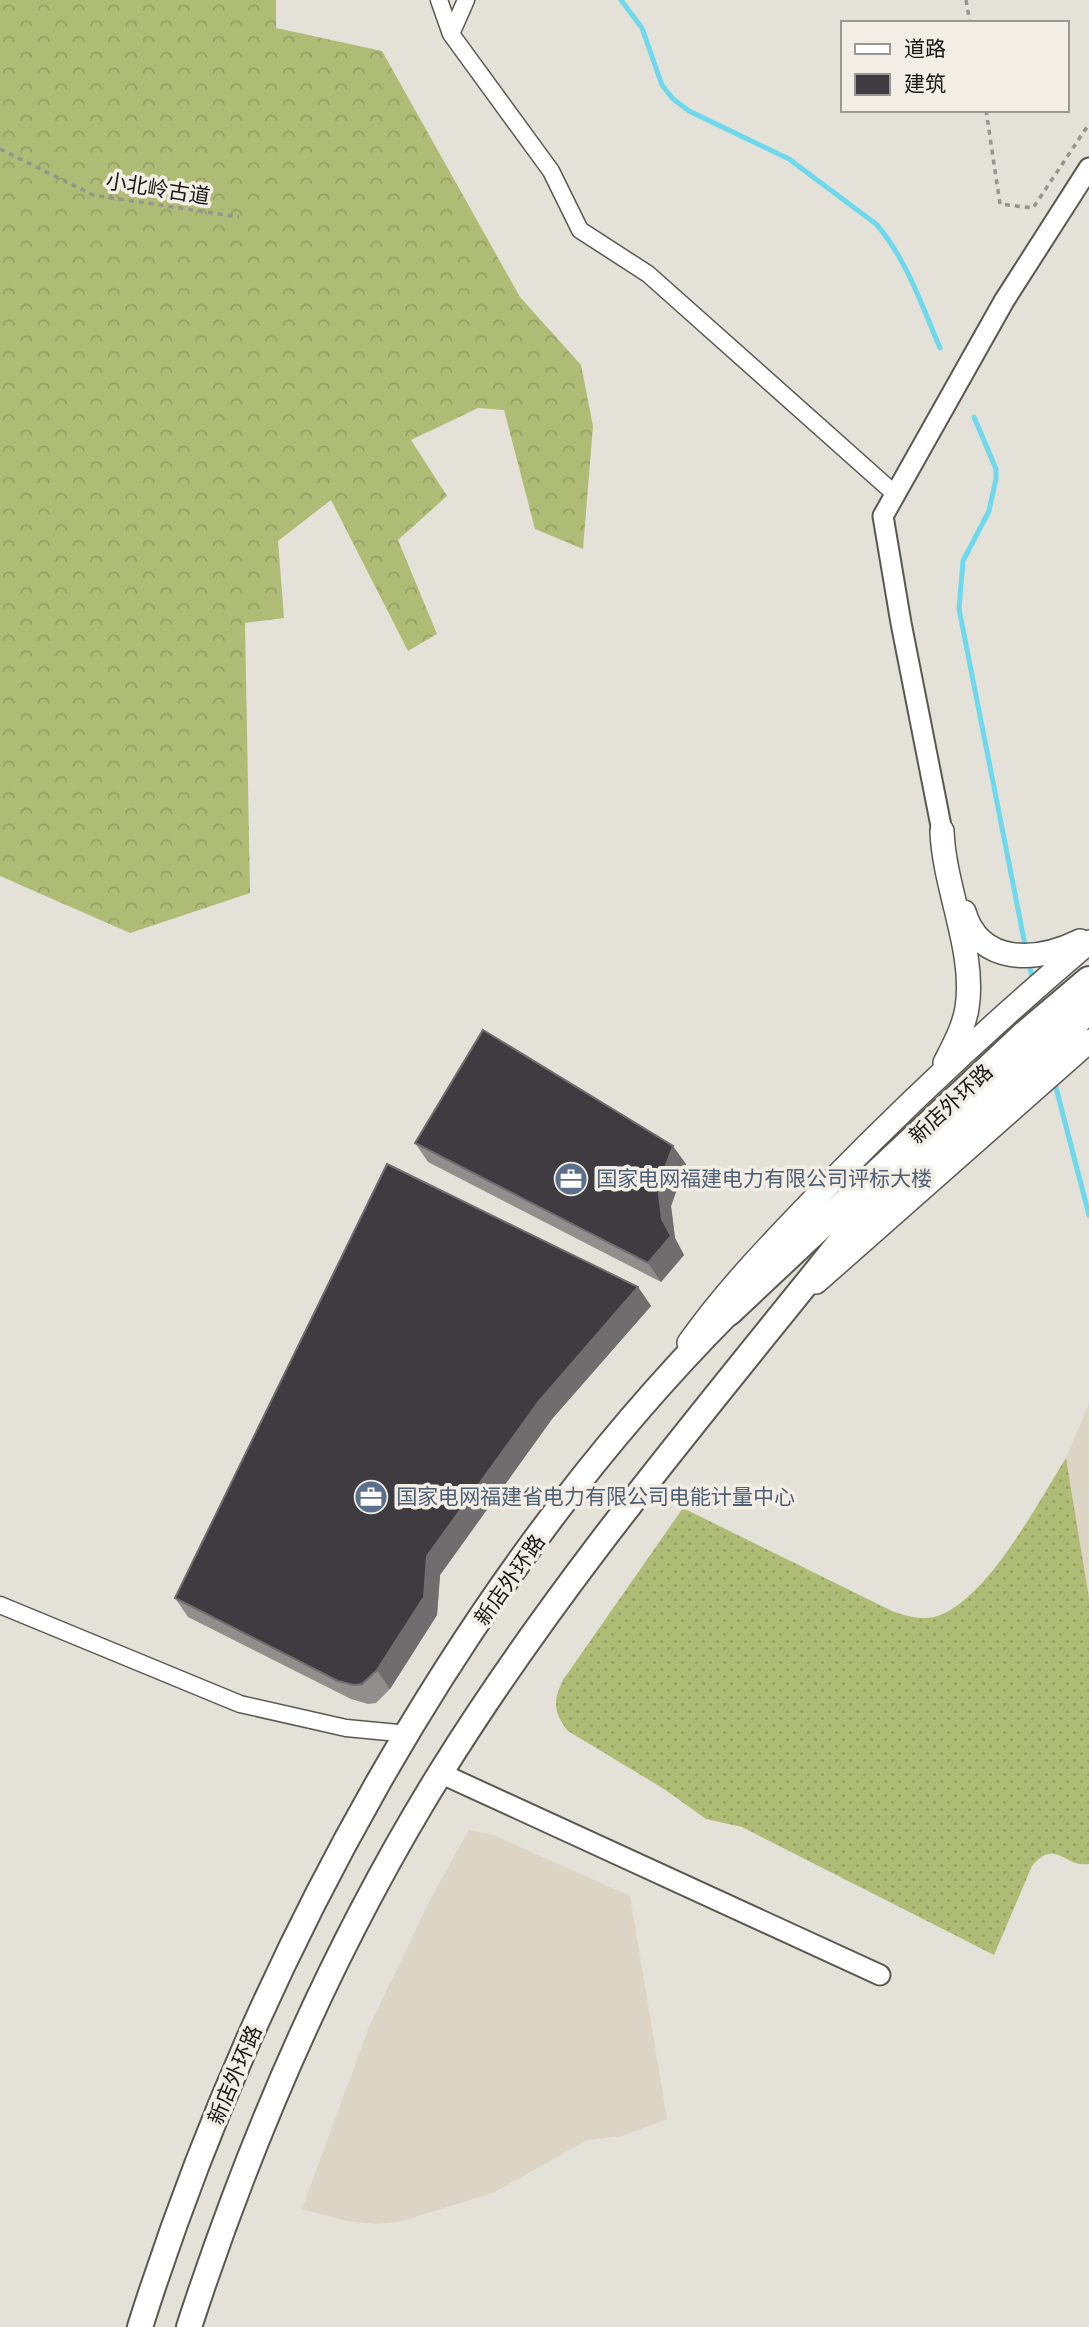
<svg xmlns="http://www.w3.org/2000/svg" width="1089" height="2327" font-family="Barlow,'Noto Sans SC',sans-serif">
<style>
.built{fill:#dcd4c5}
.grass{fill:url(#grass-dots)}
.forest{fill:url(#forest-crowns)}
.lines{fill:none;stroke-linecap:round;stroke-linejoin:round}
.stream{stroke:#6ed8ed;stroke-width:5}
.minor-casing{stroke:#5b5851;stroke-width:19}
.tertiary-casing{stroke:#5b5851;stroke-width:23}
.secondary-casing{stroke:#5b5851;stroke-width:26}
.primary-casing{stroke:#5b5851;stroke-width:28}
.trunk-casing{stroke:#5b5851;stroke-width:30}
.path{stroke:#98958f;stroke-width:3.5;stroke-dasharray:5 5;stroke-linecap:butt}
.minor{stroke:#fff;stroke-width:16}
.tertiary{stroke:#fff;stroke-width:19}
.secondary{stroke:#fff;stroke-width:23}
.primary{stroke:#fff;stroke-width:24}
.trunk{stroke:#fff;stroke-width:26}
.wall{fill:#918e8c}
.shaded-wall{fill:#706d6e}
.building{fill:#3e3b41;stroke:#706d6e;stroke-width:2}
.labels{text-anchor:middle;stroke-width:7;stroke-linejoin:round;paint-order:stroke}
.street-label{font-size:21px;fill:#191715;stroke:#f2eee6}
.service-label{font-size:21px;fill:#4e5e75;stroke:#f2eee6;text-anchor:start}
</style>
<defs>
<pattern id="grass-dots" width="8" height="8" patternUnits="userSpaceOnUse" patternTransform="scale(1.75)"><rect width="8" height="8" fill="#afbc76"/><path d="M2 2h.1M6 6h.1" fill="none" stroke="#96a165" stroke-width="1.8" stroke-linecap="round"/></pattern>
<pattern id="forest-crowns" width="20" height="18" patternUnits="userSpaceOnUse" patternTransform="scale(1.75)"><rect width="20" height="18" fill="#afbc76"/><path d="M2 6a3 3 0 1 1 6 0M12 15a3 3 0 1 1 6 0" fill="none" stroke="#96a165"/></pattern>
</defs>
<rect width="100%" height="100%" fill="#e4e1d8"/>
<path class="built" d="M1089,1404V1598L1066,1458Z
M469,1830L493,1835L630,1896L667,2119L622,2136L587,2140L493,2193L398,2222L375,2224L347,2221L302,2209L369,2027L432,1896Z"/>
<path class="grass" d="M1066,1458L1089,1598V1864C1064,1868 1056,1837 1032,1866L994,1955L742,1827L706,1819L664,1789L568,1731C553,1713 553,1700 563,1680L683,1508L892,1611C906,1616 920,1620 934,1617C986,1603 1038,1502 1066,1458Z"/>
<path class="forest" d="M0,0H276V28L382,51L520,297L581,365L593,426L583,549L535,529L504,410L478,408L411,440L447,496L398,540L437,634L408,651L331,500L278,541L284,618L245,623L250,893L130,933L0,876Z"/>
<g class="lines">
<path class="stream" d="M621,0L642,28L662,85L673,99L689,111L789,159L876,224C906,258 922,306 940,348
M974,417L996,469V479L989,511L963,561L959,609L1026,950
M1028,960L1033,981
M1054,1080L1089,1215"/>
<defs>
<path id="minor" d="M439,0L451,34L466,0
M451,34L551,171L580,230L648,274L895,494
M0,1605L240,1704L346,1728L409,1734"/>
<path id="tertiary" d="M942,831L901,623L883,516L1004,301L1089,168
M440,1773L880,1975"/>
<path id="secondary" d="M942,831C944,888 976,952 967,1008C964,1027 954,1045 945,1063
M964,912C980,966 1037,962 1080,941
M816,1282L1089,1041
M689,1343C730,1285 780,1235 829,1184C912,1099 998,1019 1089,942"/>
<path id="primary" d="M140,2327C255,1964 460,1583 729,1312
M189,2327C252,2134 334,1945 441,1772C559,1582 704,1412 843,1238"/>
<path id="trunk" d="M843,1238L916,1165L1089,1010
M729,1312L1024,1035L1089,980"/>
</defs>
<use href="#minor" class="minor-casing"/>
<use href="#tertiary" class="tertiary-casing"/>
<use href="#secondary" class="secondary-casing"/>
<use href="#primary" class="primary-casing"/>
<use href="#trunk" class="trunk-casing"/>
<path class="path" d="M966,0L970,23
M986,110L1000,204L1033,208L1089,124
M0,149L93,195L239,217"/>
<use href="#minor" class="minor"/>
<use href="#tertiary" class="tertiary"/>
<use href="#secondary" class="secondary"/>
<use href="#primary" class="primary"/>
<use href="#trunk" class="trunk"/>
</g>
<path class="wall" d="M415,1143L686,1164L671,1206L675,1238L684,1255L661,1282L428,1162Z
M638,1287L651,1306L552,1419L440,1575L437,1615L390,1689L376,1703L368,1704L351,1699L188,1617L175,1598Z"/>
<path class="shaded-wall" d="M673,1146L686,1164L671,1206L675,1238L684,1255L661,1282L648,1263L662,1219L658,1187Z
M638,1287L651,1306L552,1419L440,1575L437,1615L390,1689L377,1670L427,1556L539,1401Z"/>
<path class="building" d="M483,1030L673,1146L658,1187L662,1219L671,1236L648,1263L415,1143Z
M387,1164L638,1287L539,1401L427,1556L424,1597L377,1670L362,1684L354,1685L338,1681L175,1598Z"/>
<defs>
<symbol id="office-disc" viewBox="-11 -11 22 22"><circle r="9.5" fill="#5c6f8a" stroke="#f2eee6"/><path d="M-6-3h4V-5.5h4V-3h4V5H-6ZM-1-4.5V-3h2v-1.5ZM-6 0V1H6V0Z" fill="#fff"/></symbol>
</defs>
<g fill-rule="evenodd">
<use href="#office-disc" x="552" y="1160" width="38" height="38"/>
<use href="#office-disc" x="352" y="1478" width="38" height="38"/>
</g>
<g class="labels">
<g class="street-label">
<text transform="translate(158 189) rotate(9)" y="7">小北岭古道</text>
<text transform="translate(951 1104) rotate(-43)" y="7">新店外环路</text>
<text transform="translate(510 1580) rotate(-55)" y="7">新店外环路</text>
<text transform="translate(235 2075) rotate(-67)" y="7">新店外环路</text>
</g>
<g class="service-label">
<text x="596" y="1186">国家电网福建电力有限公司评标大楼</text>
<text x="396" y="1504">国家电网福建省电力有限公司电能计量中心</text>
</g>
</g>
<rect x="841" y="21" width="228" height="91" fill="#f2eee6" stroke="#9b9892" stroke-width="2"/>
<rect x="855" y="44" width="35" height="10" fill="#ffffff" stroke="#9b9892" stroke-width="2"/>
<text x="904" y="56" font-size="21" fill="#191715">道路</text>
<rect x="855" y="74" width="35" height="21" fill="#3e3b41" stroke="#9b9892" stroke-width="2"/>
<text x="904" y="91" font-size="21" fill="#191715">建筑</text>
</svg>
